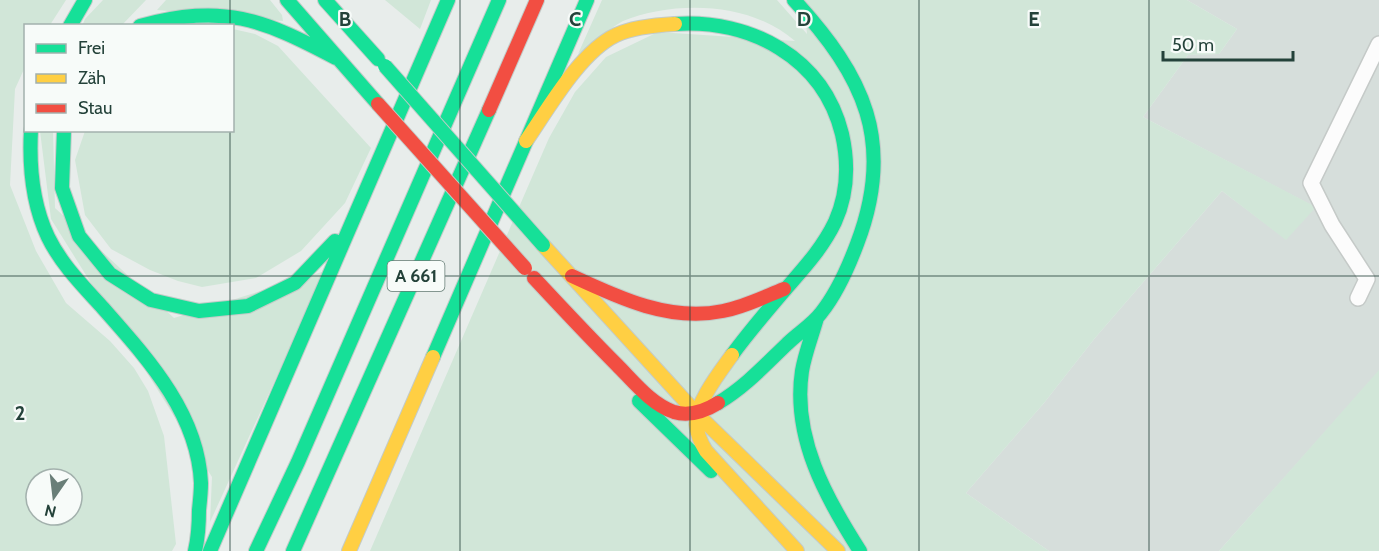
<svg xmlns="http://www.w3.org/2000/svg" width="1379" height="551" font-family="Cabin,sans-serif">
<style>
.built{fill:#d6dedb}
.green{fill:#d1e6d8;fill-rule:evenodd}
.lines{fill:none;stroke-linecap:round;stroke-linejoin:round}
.street-casing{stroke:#c5cac8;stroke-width:18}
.fast-casing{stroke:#c3cbc8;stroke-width:16}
.slow-casing{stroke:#c3cbc8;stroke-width:16}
.jam-casing{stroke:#c3cbc8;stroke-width:16}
.street{stroke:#fcfcfc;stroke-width:15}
.fast{stroke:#16e098;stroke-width:14}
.slow{stroke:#ffcf43;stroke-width:14}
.jam{stroke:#f24e42;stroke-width:14}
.fast-bridge-casing{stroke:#c3cbc8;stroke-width:16;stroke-linecap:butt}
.jam-bridge-casing{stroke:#c3cbc8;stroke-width:16;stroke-linecap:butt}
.fast-bridge{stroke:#16e098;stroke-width:14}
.jam-bridge{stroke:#f24e42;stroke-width:14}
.grid{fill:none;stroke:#24423a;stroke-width:1.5;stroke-opacity:0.55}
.labels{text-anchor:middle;stroke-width:4.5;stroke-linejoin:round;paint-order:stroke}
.shield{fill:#f7fbf9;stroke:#637a73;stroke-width:1.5}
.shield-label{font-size:18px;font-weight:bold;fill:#24423a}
.grid-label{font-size:20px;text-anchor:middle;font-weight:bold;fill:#24423a;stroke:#f7fbf9;stroke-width:4.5;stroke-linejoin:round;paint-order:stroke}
</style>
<rect width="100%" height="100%" fill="#e8edeb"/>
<path class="built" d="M1187,0H1379V371L1219,551H1049L966,493L1044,403L1095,338L1222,191L1286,239L1315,207L1143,117L1188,55L1219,54L1237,29Z"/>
<path class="green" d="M0,0H66L50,25L26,26L25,67L15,89L10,185L36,251L66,303L110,341L134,368L148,391L164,436L176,544L172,551H0ZM36,479H72V515H36Z
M103,0H146L122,25L82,26L85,19Z
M166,0H270L282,15L283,21L157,10Z
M385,0H431L420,29Z
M602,0H777L807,34L804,0H1187L1237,29L1219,54L1188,55L1143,117L1316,207L1286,240L1222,191L1095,338L1044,403L966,493L1049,551H370L549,138L575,92L606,57L658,32L795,41C751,2 675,0 623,21C607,30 593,44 578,54Z
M233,29L255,34L278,46L371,148L345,203L301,251L256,278L202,287L178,281L150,270L111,249L85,215L75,160L85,131L232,130Z
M40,131H53L55,208L174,318L325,271L210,522L212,477L51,219Z
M1379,370V551H1219Z"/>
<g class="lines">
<defs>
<path id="street" d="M1358,298L1367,279L1332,225L1311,183L1379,44"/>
<path id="fast" d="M287,0L378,104
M325,0L378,59
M675,24C750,19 823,57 842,134C849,165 848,193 835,222C822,249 803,269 784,291C766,312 748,333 732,355
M70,26L85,0
M140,26C224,3 262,19 336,58
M31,130C29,166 32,203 48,237C61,264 83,286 103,308C147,358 198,413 201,483C201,492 200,501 199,510C199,524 198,538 195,551
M64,130L62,188L79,236L110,274L151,300L199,311L248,306L295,283L335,241
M817,318C812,336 805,353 802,371C792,437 826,498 860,551
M433,357L587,0
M639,401L711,471
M718,403C745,387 765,365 787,344C798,333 812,325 821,313C837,293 848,268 857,244C896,142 864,76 794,0
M210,551L448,0
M256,551L298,462L499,0
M293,551L489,110"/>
<path id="slow" d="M526,141C548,109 580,52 616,35C633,27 656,25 675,24
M543,245L697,414L838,551
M732,355C720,372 696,402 696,424C697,434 701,443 706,451L797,551
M349,551L433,357"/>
<path id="jam" d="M489,110L537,0
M572,276C619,298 670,322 723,311C744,307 764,297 784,289
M534,278C561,307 589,337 617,365C634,382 651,404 674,412C690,417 705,411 718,403"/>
</defs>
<use href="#street" class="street-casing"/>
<use href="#fast" class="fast-casing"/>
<use href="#slow" class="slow-casing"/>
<use href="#jam" class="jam-casing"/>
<use href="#street" class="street"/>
<use href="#fast" class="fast"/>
<use href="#slow" class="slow"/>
<use href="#jam" class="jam"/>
<defs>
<path id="fast-bridge" d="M385,66L543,245"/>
<path id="jam-bridge" d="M378,104L525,268"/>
</defs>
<use href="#fast-bridge" class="fast-bridge-casing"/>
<use href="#jam-bridge" class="jam-bridge-casing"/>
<use href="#fast-bridge" class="fast-bridge"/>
<use href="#jam-bridge" class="jam-bridge"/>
</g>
<path class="grid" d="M230,0V26M460,0V551M690,0V551M919,0V551M1149,0V551M230,130V551M0,276H1379"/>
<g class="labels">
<rect class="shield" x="387.5" y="261" width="57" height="30" rx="4.5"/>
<g class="shield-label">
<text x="416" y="282">A 661</text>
</g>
</g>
<g class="grid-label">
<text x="345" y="26">B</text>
<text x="575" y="26">C</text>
<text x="804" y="26">D</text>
<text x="1034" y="26">E</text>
<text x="20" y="420">2</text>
</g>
<rect x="24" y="24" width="210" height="108" fill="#f7fbf9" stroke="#a3b1ad" stroke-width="1.5"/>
<rect x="36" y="44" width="30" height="9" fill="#16e098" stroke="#a3b1ad" stroke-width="1.5"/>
<text x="78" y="54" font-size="18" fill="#24423a">Frei</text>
<rect x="36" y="74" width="30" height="9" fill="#ffcf43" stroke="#a3b1ad" stroke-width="1.5"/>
<text x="78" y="84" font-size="18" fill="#24423a">Zäh</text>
<rect x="36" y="104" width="30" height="9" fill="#f24e42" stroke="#a3b1ad" stroke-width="1.5"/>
<text x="78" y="114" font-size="18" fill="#24423a">Stau</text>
<g transform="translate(54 497) rotate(194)"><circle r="28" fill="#f7fbf9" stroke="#a3b1ad" stroke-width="1.5"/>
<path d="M0-4.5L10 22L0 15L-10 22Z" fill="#697e78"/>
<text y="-9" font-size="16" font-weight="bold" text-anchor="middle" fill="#24423a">N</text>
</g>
<path d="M1163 51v9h130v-9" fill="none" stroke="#24423a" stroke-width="3"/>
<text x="1172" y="51" font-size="18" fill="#24423a" stroke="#f7fbf9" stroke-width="4.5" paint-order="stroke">50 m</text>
</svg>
